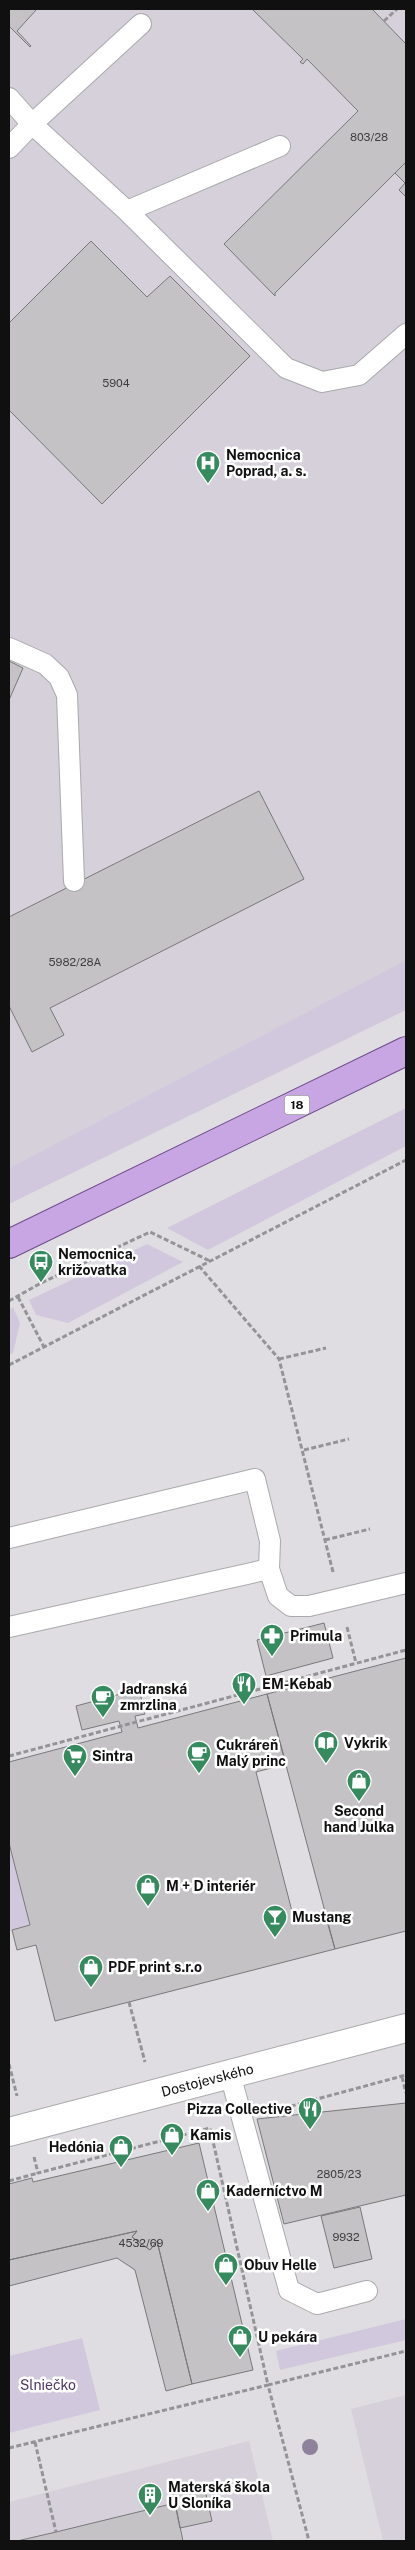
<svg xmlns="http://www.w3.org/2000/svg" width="415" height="2550" font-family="'Public Sans',sans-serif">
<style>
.built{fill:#d5d0da}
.green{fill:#d2c8dd}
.building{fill:#c4c2c5;stroke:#79787b}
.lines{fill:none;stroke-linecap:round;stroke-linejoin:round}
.service-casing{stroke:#aaa9ac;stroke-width:22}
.minor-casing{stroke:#aaa9ac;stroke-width:30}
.primary-casing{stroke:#6e4b8d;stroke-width:30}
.path{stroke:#949396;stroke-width:3;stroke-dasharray:5 2.5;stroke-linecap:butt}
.service{stroke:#fff;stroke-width:20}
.minor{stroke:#fff;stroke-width:28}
.primary{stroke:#c7a6e3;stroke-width:28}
.tree{fill:#8e819b}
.labels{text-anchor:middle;stroke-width:5;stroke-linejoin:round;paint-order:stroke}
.number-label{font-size:11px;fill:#3d3c3e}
.shield{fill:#fff;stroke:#585858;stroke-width:1}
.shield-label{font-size:12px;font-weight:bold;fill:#101011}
.poi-label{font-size:14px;font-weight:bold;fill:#101011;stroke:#fff;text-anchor:start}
.street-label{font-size:14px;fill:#101011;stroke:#fff}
.park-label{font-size:14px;fill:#4c3661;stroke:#fff}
</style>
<rect width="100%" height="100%" fill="#dfdde1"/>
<path class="built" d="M9,9H406V960L9,1168Z
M406,2395V2541H383L351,2409Z
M249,2441L273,2541H9V2502Z"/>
<path class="green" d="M406,960V1010L9,1204V1168Z
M406,1108V1146L208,1250L167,1228Z
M147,1244L183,1262L68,1323L36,1315L29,1300Z
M13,1307L20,1323L13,1353L9,1355V1310Z
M9,1843L30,1925L9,1931Z
M406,2319V2340L280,2370L276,2351Z
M82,2338L100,2410L9,2433V2356Z"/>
<path class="building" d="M9,9H37L17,31L31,46L30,47L9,26Z
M252,9H372L406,44V162L275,293V296L224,244L358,111L307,59L303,64L300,62L303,59Z
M406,162V197L399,190L405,183L395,173Z
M91,241L147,297L170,276L250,356L102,504L9,410V323Z
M9,661L23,668L9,700Z
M259,791L304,879L50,1008L64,1035L32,1052L9,1006V917Z
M324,1623L333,1658L266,1676L257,1640Z
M406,1658V1931L335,1949L267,1694Z
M139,1689L145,1714L135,1716L138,1728L267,1694L286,1764L256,1772L294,1919L324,1911L335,1949L55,2021L36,1945L17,1950L12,1930L30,1925L9,1843V1762L122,1732L119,1721L82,1730L76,1706Z
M406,2103V2195L284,2224L257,2119Z
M199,2143L253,2370L192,2384L157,2241L150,2250L132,2237L137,2231L9,2260V2184L32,2178L33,2182Z
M360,2207L372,2259L334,2268L321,2216Z
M137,2231L132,2237L150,2250L157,2241L192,2384L166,2391L135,2270L117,2258L9,2286V2260Z
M204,2486L212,2521L180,2528L173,2494Z
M175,2503L183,2541H17L56,2532Z"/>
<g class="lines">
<defs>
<path id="service" d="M9,98L32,124L141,24
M9,148L32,124L127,211L286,368L322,382L359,375L406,334
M127,211L280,146
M9,648L45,664L59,677L67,695L74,881
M9,1538L255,1479L270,1541L269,1569L278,1596L291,1606H309L406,1583
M9,1627L269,1569
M230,2074L289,2290L317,2304L367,2291"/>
<g id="minor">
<path id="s1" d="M9,2132L406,2028"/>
</g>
<path id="primary" d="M9,1244L406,1051"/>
</defs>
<use href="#service" class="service-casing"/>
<use href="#minor" class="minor-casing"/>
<use href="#primary" class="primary-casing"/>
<path class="path" d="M384,21L397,9
M199,1266L279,1359L333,1572
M18,1297L44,1347
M9,1301L41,1283L150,1232L210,1261
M279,1359L326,1348
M9,1365L406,1160
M304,1450L349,1439
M325,1540L370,1529
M347,1627L356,1663
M9,1756L406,1650
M129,2002L145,2062
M9,2064L17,2096
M402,2077L406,2093
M269,2112L406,2075
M34,2157L38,2173L210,2128L268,2385L406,2351
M9,2181L38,2173
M35,2442L56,2532
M9,2448L268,2385L309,2541"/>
<use href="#service" class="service"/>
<use href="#minor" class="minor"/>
<use href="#primary" class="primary"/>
</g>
<circle class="tree" cx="310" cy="2447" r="8"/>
<defs>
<symbol id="hospital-pin" viewBox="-11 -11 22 30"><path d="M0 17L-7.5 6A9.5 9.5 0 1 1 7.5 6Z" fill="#358a5e" stroke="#fff"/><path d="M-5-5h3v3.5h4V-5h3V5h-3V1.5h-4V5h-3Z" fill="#fff"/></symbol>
<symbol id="bus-pin" viewBox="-11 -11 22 30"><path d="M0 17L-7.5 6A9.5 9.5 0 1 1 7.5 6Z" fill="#358a5e" stroke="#fff"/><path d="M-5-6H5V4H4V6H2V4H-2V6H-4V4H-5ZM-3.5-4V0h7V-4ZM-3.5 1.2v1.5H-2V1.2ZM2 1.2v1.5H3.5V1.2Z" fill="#fff"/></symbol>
<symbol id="pharmacy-pin" viewBox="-11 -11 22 30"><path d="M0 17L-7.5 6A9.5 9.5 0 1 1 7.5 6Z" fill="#358a5e" stroke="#fff"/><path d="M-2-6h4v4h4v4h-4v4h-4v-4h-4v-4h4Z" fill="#fff"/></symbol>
<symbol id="restaurant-pin" viewBox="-11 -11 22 30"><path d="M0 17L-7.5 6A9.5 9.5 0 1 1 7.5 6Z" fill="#358a5e" stroke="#fff"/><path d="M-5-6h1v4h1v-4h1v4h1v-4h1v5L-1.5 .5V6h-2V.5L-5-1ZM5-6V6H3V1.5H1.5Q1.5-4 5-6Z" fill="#fff"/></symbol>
<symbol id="cafe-pin" viewBox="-11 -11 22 30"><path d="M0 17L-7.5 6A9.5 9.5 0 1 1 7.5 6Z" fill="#358a5e" stroke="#fff"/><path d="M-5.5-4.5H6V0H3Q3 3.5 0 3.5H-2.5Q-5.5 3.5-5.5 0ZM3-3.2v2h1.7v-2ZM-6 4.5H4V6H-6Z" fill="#fff"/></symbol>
<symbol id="library-pin" viewBox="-11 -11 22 30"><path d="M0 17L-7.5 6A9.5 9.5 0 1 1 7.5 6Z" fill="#358a5e" stroke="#fff"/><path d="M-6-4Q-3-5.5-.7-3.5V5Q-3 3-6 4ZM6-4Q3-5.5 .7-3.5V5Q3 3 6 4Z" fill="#fff"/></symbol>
<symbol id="supermarket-pin" viewBox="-11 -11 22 30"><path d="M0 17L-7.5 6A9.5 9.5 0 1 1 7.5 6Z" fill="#358a5e" stroke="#fff"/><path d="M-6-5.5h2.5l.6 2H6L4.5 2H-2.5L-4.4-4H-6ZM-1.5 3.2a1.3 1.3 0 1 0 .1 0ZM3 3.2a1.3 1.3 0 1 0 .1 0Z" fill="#fff"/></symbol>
<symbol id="shop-pin" viewBox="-11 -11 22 30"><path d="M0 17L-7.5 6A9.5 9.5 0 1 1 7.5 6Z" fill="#358a5e" stroke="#fff"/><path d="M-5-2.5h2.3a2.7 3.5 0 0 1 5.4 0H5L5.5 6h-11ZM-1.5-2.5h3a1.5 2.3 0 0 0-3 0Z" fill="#fff"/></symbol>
<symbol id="bar-pin" viewBox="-11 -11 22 30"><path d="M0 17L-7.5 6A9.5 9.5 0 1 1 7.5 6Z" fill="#358a5e" stroke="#fff"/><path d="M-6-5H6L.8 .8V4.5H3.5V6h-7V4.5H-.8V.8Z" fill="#fff"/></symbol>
<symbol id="building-pin" viewBox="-11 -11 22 30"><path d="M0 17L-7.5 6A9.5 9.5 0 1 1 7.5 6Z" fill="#358a5e" stroke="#fff"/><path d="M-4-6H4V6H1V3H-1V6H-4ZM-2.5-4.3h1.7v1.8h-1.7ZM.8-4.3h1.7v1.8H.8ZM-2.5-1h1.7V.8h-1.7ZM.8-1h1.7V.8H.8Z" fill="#fff"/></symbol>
</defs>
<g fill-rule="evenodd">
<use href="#hospital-pin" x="194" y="449" width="28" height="38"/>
<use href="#bus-pin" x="27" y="1248" width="28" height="38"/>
<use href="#pharmacy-pin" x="258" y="1622" width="28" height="38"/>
<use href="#restaurant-pin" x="230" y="1670" width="28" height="38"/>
<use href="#cafe-pin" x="89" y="1683" width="28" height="38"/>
<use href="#library-pin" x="312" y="1729" width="28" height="38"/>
<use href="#cafe-pin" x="185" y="1739" width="28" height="38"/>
<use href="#supermarket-pin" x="61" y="1742" width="28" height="38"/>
<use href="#shop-pin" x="345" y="1767" width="28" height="38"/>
<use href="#shop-pin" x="134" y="1872" width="28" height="38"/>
<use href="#bar-pin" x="261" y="1903" width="28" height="38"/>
<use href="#shop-pin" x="77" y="1953" width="28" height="38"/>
<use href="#restaurant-pin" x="296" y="2095" width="28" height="38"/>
<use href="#shop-pin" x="158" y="2121" width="28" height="38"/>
<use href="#shop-pin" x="107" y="2133" width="28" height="38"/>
<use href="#shop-pin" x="194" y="2177" width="28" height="38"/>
<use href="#shop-pin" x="212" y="2251" width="28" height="38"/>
<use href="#shop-pin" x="226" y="2323" width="28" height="38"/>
<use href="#building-pin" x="136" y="2481" width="28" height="38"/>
</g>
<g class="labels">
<g class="number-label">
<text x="369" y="141">803/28</text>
<text x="116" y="387">5904</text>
<text x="75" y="966">5982/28A</text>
<text x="339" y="2178">2805/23</text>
<text x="346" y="2241">9932</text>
<text x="141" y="2247">4532/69</text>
</g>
<rect class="shield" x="284.5" y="1095.5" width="25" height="19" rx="4"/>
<g class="shield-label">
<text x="297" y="1109">18</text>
</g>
<g class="poi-label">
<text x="226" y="460">Nemocnica<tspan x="226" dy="16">Poprad, a. s.</tspan></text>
<text x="58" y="1259">Nemocnica,<tspan x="58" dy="16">križovatka</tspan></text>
<text x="290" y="1641">Primula</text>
<text x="262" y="1689">EM-Kebab</text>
<text x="120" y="1694">Jadranská<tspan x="120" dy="16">zmrzlina</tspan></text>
<text x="344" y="1748">Vykrik</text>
<text x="216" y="1750">Cukráreň<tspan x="216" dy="16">Malý princ</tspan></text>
<text x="92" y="1761">Sintra</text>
<text x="359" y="1816" text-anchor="middle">Second<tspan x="359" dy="16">hand Julka</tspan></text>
<text x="166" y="1891">M + D interiér</text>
<text x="292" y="1922">Mustang</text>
<text x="108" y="1972">PDF print s.r.o</text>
<text x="292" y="2114" text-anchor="end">Pizza Collective</text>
<text x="190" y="2140">Kamis</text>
<text x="104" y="2152" text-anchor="end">Hedónia</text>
<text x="226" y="2196">Kaderníctvo M</text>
<text x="244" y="2270">Obuv Helle</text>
<text x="258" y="2342">U pekára</text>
<text x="168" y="2492">Materská škola<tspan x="168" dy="16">U Sloníka</tspan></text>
</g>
<g class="street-label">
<text dy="5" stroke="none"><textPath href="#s1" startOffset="205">Dostojevského</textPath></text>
</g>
<g class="park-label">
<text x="48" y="2390">Slniečko</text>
</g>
</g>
<rect width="415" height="2550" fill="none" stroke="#101011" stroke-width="20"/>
</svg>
